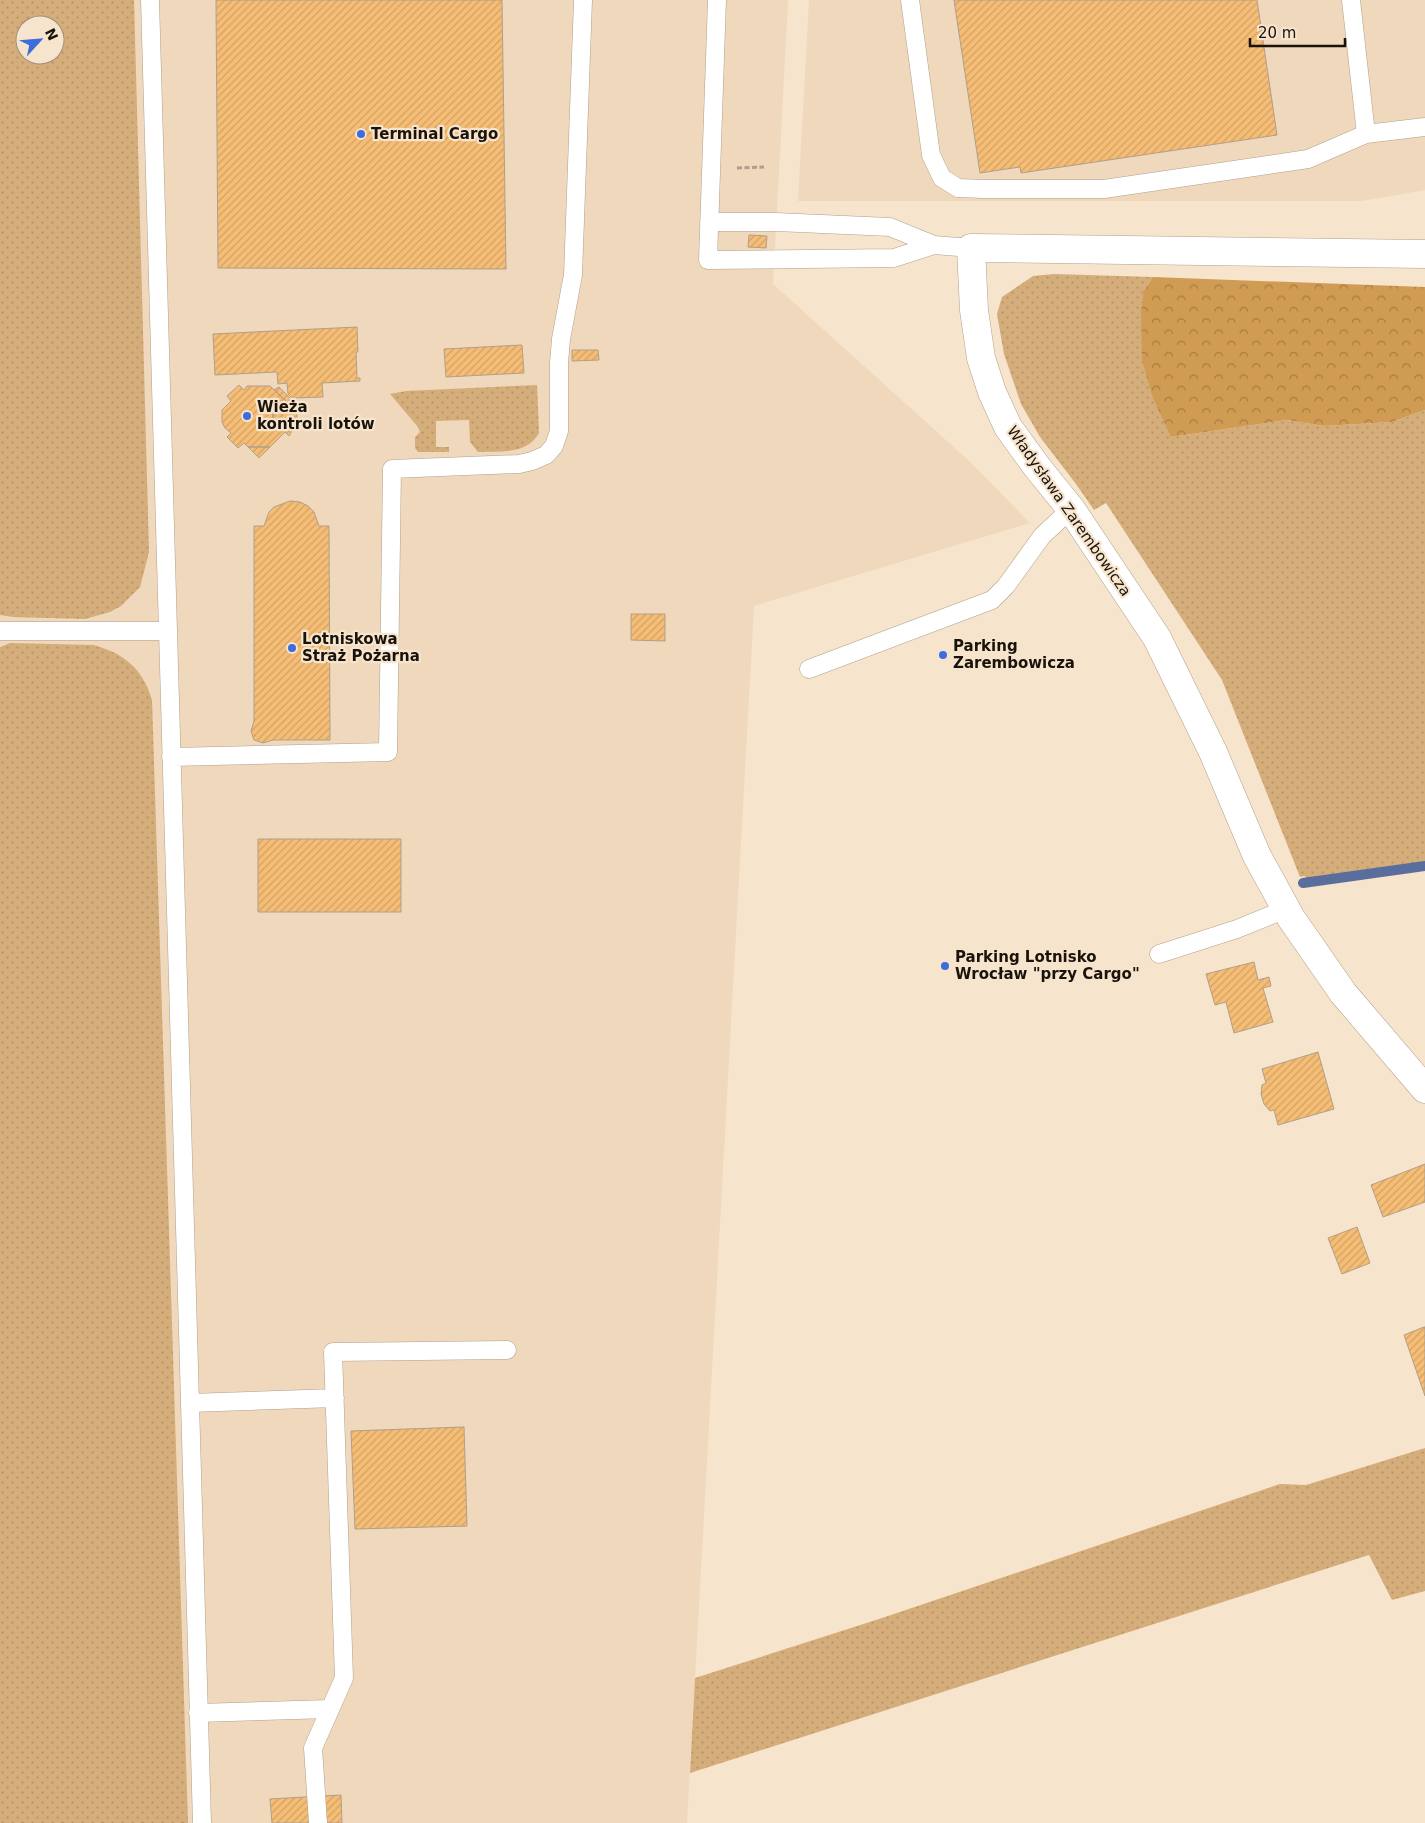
<svg xmlns="http://www.w3.org/2000/svg" width="1425" height="1823" font-family="'DejaVu Sans',sans-serif">
<style>
.built{fill:#efd8bb;fill-rule:evenodd}
.grass{fill:url(#grass-dots);fill-rule:evenodd}
.forest{fill:url(#forest-crowns)}
.lines{fill:none;stroke-linecap:round;stroke-linejoin:round}
.stream{stroke:#596e9d;stroke-width:10}
.building{fill:url(#building-hatch);stroke:#b09f8a}
.lane-casing{stroke:#b1a08a;stroke-width:19}
.street-casing{stroke:#b1a08a;stroke-width:29}
.path{stroke:#ae9f8d;stroke-width:3;stroke-dasharray:5 2.5;stroke-linecap:butt}
.lane{stroke:#fff;stroke-width:18}
.street{stroke:#fff;stroke-width:28}
.poi-dot{fill:#3d6cdd;stroke:#f7e4cd;stroke-width:2}
.labels{text-anchor:middle;stroke-width:4.5;stroke-linejoin:round;paint-order:stroke}
.poi-label{font-size:15px;font-weight:bold;fill:#1a130b;stroke:#f7e4cd;text-anchor:start}
.street-label{font-size:15px;fill:#1a130b;stroke:#f7e4cd}
</style>
<defs>
<pattern id="grass-dots" width="8" height="8" patternUnits="userSpaceOnUse" patternTransform="scale(1.25)"><rect width="8" height="8" fill="#d4ad7a"/><path d="M2 2h.1M6 6h.1" fill="none" stroke="#b59468" stroke-width="1.8" stroke-linecap="round"/></pattern>
<pattern id="forest-crowns" width="20" height="18" patternUnits="userSpaceOnUse" patternTransform="scale(1.25)"><rect width="20" height="18" fill="#d09b52"/><path d="M2 6a3 3 0 1 1 6 0M12 15a3 3 0 1 1 6 0" fill="none" stroke="#a87d42"/></pattern>
<pattern id="building-hatch" width="6" height="6" patternUnits="userSpaceOnUse" patternTransform="scale(1.25)"><rect width="6" height="6" fill="#f5bd75"/><path d="M-1 1l2-2M0 6l6-6M5 7l2-2" fill="none" stroke="#d1a264"/></pattern>
</defs>
<rect width="100%" height="100%" fill="#f7e4cd"/>
<path class="built" d="M0,0H788L773,284L968,460L1030,523L754,606L687,1823H0ZM25,25H55V55H25Z
M809,0H1425V190L1362,201H798Z"/>
<path class="grass" d="M0,0H134L149,552L140,587L121,606L110,612L85,619L13,617L0,615ZM25,25H55V55H25Z
M1054,274L1153,277L1144,290L1171,437L1287,420L1324,426L1392,422L1425,410V863L1307,882L1305,876L1300,877L1222,680L1106,503L1094,510L1076,484L1040,437L1021,404L1004,354L997,314L1002,297L1033,276Z
M537,385L539,433C527,455 500,451 478,452L470,442L469,420L436,421V447H449V452H418L415,448V437L420,432L418,427L390,394L406,391Z
M10,643L93,645C124,653 143,669 152,700L188,1823H0V647Z
M1425,1448V1591L1392,1600L1369,1555L690,1773L695,1678L879,1619L1280,1484L1306,1485Z"/>
<path class="forest" d="M1153,277L1425,287V410L1392,422L1324,426L1287,420L1171,437L1153,398L1142,360L1141,312L1144,290Z"/>
<g class="lines">
<path class="stream" d="M1303,883L1425,866"/>
</g>
<path class="building" d="M216,0H502L506,269L218,268Z
M954,0H1257L1277,135L1021,173L1020,167L980,173Z
M749,235L767,236L766,248L748,247Z
M357,327L358,352H356L357,378H360V381L322,383L323,397L292,398L288,394L287,383L278,384L277,372L215,375L213,334Z
M522,345L524,373L446,377L444,349Z
M572,350H598L599,360L572,361Z
M239,385L244,390L247,386H270L286,401L273,413V420L285,432L270,447H248L244,443L238,448L227,437L231,433L225,428L222,422V410L231,401L227,396Z
M279,387L290,398L296,407L297,417L296,425L289,436L273,420V413L286,401L274,390Z
M248,447H270L259,458Z
M290,501L300,502L308,506L314,512L319,526H329L330,740H273L263,743L254,740L251,731L254,721V526H264L269,512L274,507Z
M631,614H665V641L631,640Z
M258,839H401V912H258Z
M1254,962L1258,980L1269,977L1271,986L1263,988L1273,1022L1234,1033L1226,1002L1215,1005L1206,974Z
M1318,1052L1334,1109L1278,1125L1274,1110L1270,1111L1264,1104L1261,1094L1262,1085L1266,1083L1262,1069Z
M1425,1164V1202L1383,1217L1371,1185Z
M1357,1227L1370,1263L1342,1274L1328,1238Z
M1424,1327H1425V1396L1404,1335Z
M464,1427L467,1526L355,1529L351,1431Z
M341,1795L342,1823H272L270,1799Z"/>
<g class="lines">
<defs>
<path id="lane" d="M150,0L202,1823
M717,0L708,260L894,258L934,245
M910,0L931,155L942,178L958,188L983,189H1104L1308,159L1366,134L1425,127
M1351,0L1366,134
M709,222H776L890,227L934,245L971,248
M0,631H167
M809,669L992,600L1006,586L1042,536L1071,509
M171,757L388,752L392,469L519,464L532,461L546,455L554,446L559,431V363L561,339L573,275L583,0
M1159,954L1237,929L1286,909
M190,1403L335,1398
M198,1713L330,1709
M318,1823L313,1748L344,1678L333,1352L507,1350"/>
<path id="street" d="M1425,254L971,248L974,310L981,358L992,392L1008,427L1037,467L1071,509L1157,638L1213,752L1257,856L1291,918L1343,993L1425,1089"/>
</defs>
<use href="#lane" class="lane-casing"/>
<use href="#street" class="street-casing"/>
<path class="path" d="M737,168L764,167"/>
<use href="#lane" class="lane"/>
<use href="#street" class="street"/>
</g>
<g class="poi-dot">
<circle cx="361" cy="134" r="5"/>
<circle cx="247" cy="416" r="5"/>
<circle cx="292" cy="648" r="5"/>
<circle cx="943" cy="655" r="5"/>
<circle cx="945" cy="966" r="5"/>
</g>
<g class="labels">
<g class="poi-label">
<text x="371" y="139">Terminal Cargo</text>
<text x="257" y="412">Wieża<tspan x="257" dy="17">kontroli lotów</tspan></text>
<text x="302" y="644">Lotniskowa<tspan x="302" dy="17">Straż Pożarna</tspan></text>
<text x="953" y="651">Parking<tspan x="953" dy="17">Zarembowicza</tspan></text>
<text x="955" y="962">Parking Lotnisko<tspan x="955" dy="17">Wrocław "przy Cargo"</tspan></text>
</g>
<g class="street-label">
<text transform="translate(1069 511) rotate(55)" y="5">Władysława Zarembowicza</text>
</g>
</g>
<g transform="translate(40 40) rotate(64)"><circle r="24" fill="#f7e4cd" stroke="#9f907f"/>
<path d="M0-4L9 19L0 12L-9 19Z" fill="#3d6cdd"/>
<text y="-8" font-size="14" font-weight="bold" text-anchor="middle" fill="#1a130b">N</text>
</g>
<path d="M1250 38v8h95v-8" fill="none" stroke="#1a130b" stroke-width="2.5"/>
<text x="1258" y="38" font-size="15" fill="#1a130b" stroke="#f7e4cd" stroke-width="4" paint-order="stroke">20 m</text>
</svg>
